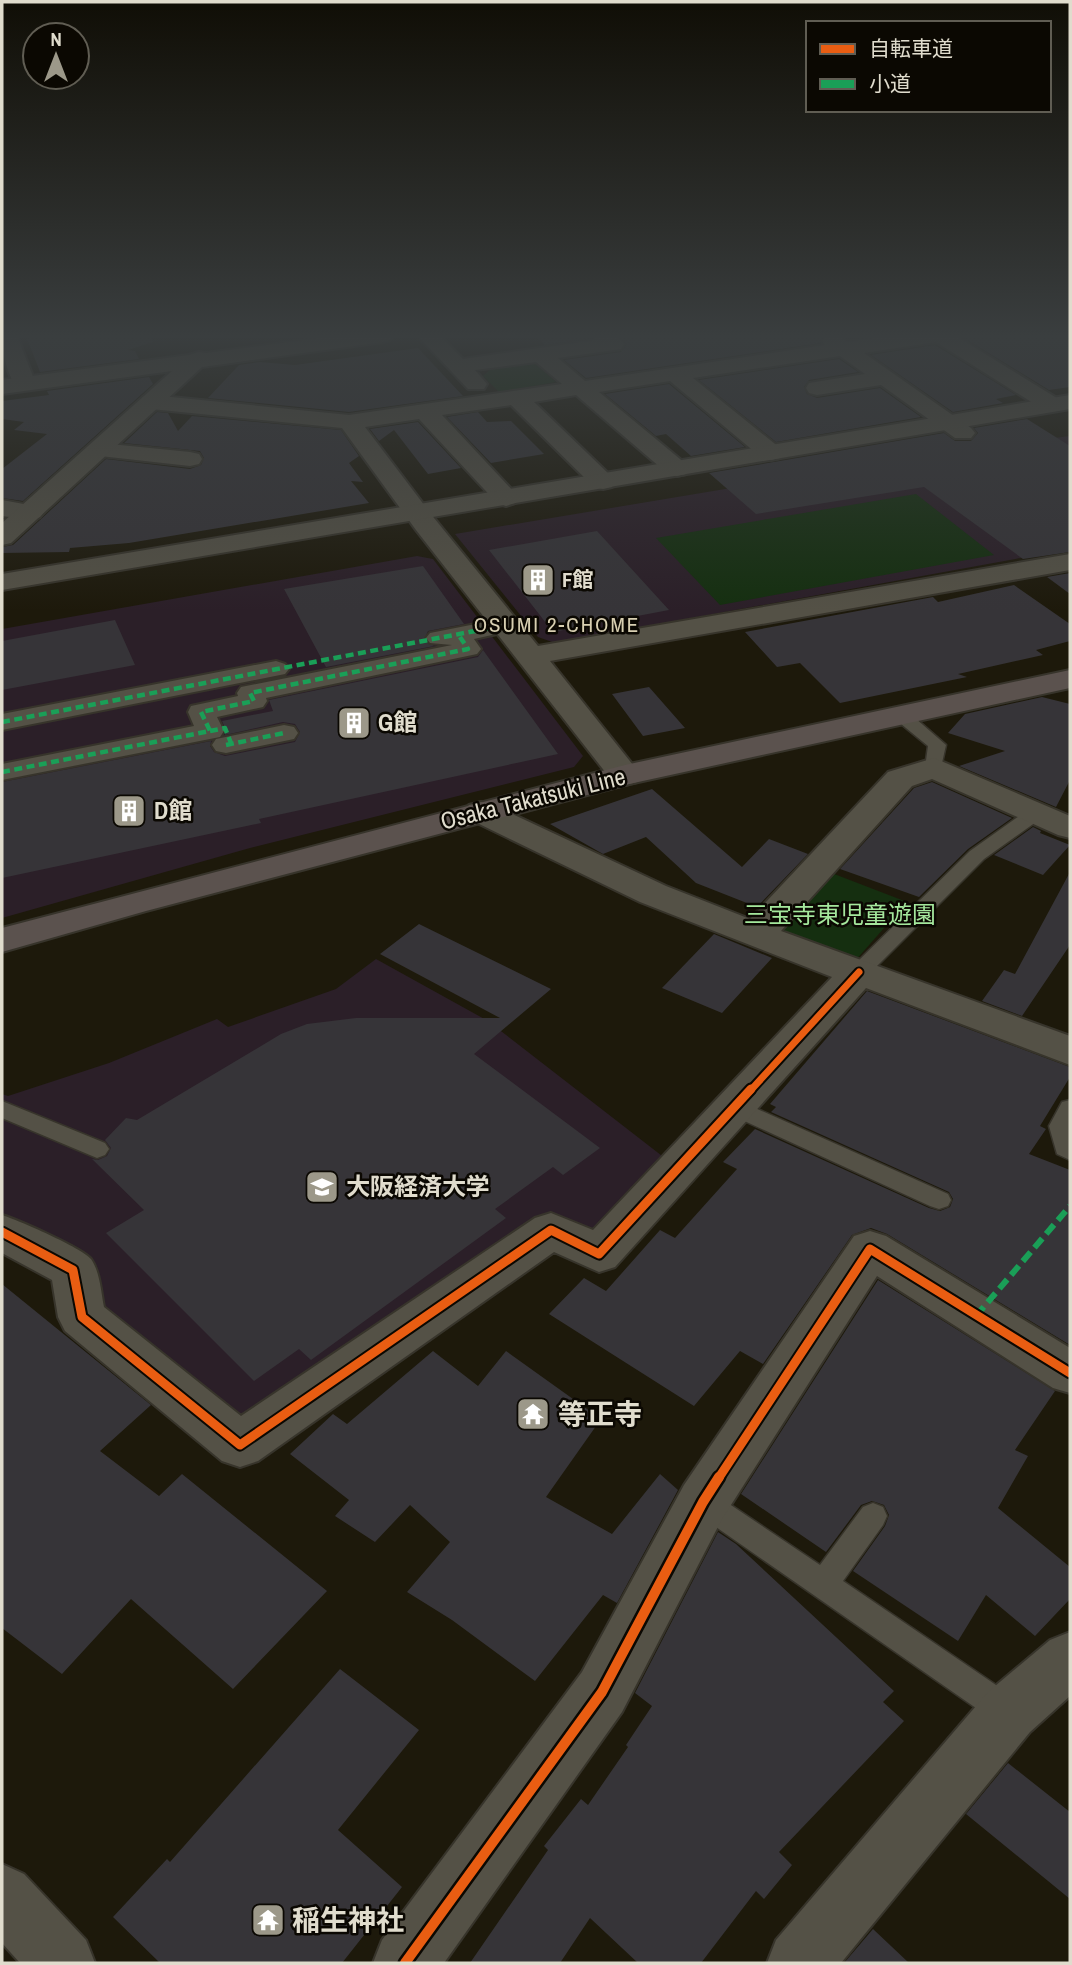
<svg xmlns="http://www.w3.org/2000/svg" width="1072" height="1965" font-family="'Archivo Narrow','Noto Sans JP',sans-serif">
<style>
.education{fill:#2b1f28}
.green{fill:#152f10}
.building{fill:#363438}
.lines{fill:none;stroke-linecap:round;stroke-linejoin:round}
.service-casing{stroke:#37342b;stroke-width:3}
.pedestrian-casing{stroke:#37342b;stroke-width:4}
.minor-casing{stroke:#37342b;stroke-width:4}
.tertiary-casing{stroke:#37342b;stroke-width:4}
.primary-casing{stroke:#37342b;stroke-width:4}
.service{fill:#545146;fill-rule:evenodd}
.pedestrian{fill:#545146;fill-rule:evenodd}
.minor{fill:#545146;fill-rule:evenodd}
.tertiary{fill:#545146;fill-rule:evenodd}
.primary{fill:#5b524e;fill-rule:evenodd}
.quiet-far1{stroke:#1a9f57;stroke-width:4.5;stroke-dasharray:8 4.5;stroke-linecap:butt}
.quiet{stroke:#1a9f57;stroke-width:6;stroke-dasharray:12 6;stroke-linecap:butt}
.cycleway-far2-casing{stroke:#0b0802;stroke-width:11}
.cycleway-far1-casing{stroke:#0b0802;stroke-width:13}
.cycleway-casing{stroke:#0b0802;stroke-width:15}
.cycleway-far2{stroke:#e95d12;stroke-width:7}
.cycleway-far1{stroke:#e95d12;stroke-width:9}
.cycleway{stroke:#e95d12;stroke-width:10}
.labels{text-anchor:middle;stroke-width:5;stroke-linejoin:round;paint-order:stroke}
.far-poi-label{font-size:21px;font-weight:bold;fill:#e0dccd;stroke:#0b0802;text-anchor:start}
.far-neighbourhood-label{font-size:21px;letter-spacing:2px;fill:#d8cfb1;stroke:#0b0802}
.poi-label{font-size:24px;font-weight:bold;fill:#e0dccd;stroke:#0b0802;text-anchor:start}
.street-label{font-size:24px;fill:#e0dccd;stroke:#0b0802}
.park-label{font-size:24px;fill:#a4e79c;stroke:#0b0802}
.near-poi-label{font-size:28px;font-weight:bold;fill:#e0dccd;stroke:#0b0802;text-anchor:start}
</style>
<rect width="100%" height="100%" fill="#1d190b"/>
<path class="education" d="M1070,436V549L555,643L538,637L455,534L960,450Z
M417,556L433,559L583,756L574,767L250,848L2,918V629Z
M376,959L488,1021L666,1159L594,1240L547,1217L265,1421L226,1422L95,1310L94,1264L2,1214V1094L8,1096L109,1063L217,1019L228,1027L336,989Z"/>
<path class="green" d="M533,362L556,382L499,392L483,376L492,368Z
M916,494L994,555L720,605L656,538Z
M829,872L907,902L855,961L775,928Z"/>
<path class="building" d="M26,336H152L153,342L128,350L135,351L139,359L40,372Z
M536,336H592V338L545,345Z
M620,336H824L820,343L586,378L564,360L621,352L627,344Z
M961,336H1070V387L1049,390Z
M935,345L1016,395L996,399L1003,403L953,412L871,355Z
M418,348L463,396L349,412L208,398L239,365L260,362L295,365Z
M839,359L858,372L809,380L804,387L807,394L817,398L880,388L921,417L776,442L699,380Z
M149,377L153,384L23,501L2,498V469L47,434L14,430L24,422L2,419V401L49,395L47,391Z
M669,384L745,447L691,456L666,434L656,436L605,394Z
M157,412L168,413L178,431L192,416L341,430L359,456L349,463L363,482L351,481L369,503L129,543L70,548L69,552L2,553V547L13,545L106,459L190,469L201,465L204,458L200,451L124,443Z
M478,412L487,422L511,421L544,454L491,463L447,417Z
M1027,419L1070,446V552L1023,559L924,487L756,514L709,473L944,433L955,441H971L978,433L974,428Z
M418,422L461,468L428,474L394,430L379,441L370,429Z
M597,531L669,610L553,632L489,550Z
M423,566L464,624L428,631L424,640L434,646L326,667L284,589Z
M1070,573V594L1047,577Z
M1014,585L1070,624V641L1036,650L1043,655L958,674L967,677L840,703L800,663L777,667L745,632L933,597L938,602Z
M115,620L135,665L2,690V641Z
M483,650L558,754L259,819L261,823L2,878V782L211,741L210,746L214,752L225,756L295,742L300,732L295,724L283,722L225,735L226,730L222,721L273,711L269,700L478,657Z
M649,687L685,728L643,736L612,694Z
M1042,697L1070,704V780L1056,807L959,766L1005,751L948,733L965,714Z
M932,782L1012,818L968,849L919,897L840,869L914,788Z
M652,789L742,867L769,839L808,854L757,907L696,883L646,837L603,854L550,824Z
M1033,827L1041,831L1040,833L1070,845L1043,875L994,855Z
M1070,872V945L1022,1016L982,1001L1004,970L1015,974Z
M419,924L551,989L474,1054L600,1148L563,1175L553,1167L495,1209L506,1218L311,1360L299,1349L254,1381L106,1233L144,1210L92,1159L98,1160L107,1156L111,1148L105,1140L126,1118L137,1120L281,1034L307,1024L356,1018H500L380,954Z
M714,934L772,958L722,1013L662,988Z
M867,991L1070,1067V1077L1040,1126L1046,1129L1029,1154L1070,1170V1345L887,1234L871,1228L852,1235L763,1364L740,1351L694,1406L549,1314L584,1278L606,1291L660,1230L675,1238L737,1169L723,1162L755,1129L929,1208L940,1211L950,1207L953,1199L949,1192L771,1112L776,1107L770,1104Z
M878,1280L1055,1391L1015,1450L1028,1456L998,1508L1070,1567V1599L1035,1636L986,1595L958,1641L853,1571L885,1526L889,1515L884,1505L872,1501L861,1505L826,1552L741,1494Z
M2,1284L151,1405L100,1451L159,1496L182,1474L327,1591L233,1689L131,1599L62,1674L2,1628Z
M433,1351L478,1386L506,1351L601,1419L546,1497L612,1534L660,1474L678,1490L617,1603L603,1595L535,1681L452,1620L407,1592L450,1542L410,1505L375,1542L335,1516L349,1500L290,1454L333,1414L347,1424Z
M718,1532L736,1544L894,1691L883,1702L904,1721L779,1852L792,1865L764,1899L756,1891L701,1963H638L590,1918L560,1963H470L548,1850L544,1846L581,1799L588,1805L628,1747L626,1745L652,1706L635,1693Z
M340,1669L419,1730L338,1830L402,1887L342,1963H160L113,1917L167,1859L170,1862Z
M1008,1763L1070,1812V1899L966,1814Z
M873,1929L909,1963H844Z"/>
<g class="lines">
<defs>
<path id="service" d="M901,710L907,711L946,745L940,772H928L925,768L928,746L895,719L892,715Z
M1036,807L1043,809L1045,813L1043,817L984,859L866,977H852L849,972L852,967L970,851L1029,809Z
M735,1099L948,1194L951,1200L948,1206L939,1209L930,1206L727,1113L724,1107L727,1101Z
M1070,1100V1160L1057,1154L1049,1126L1062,1102Z
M2,1101L105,1143L109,1149L105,1155L97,1158L2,1118Z
M703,1489L713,1493L820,1565L863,1507L873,1503L883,1507L887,1516L883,1525L843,1581L1018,1700L1023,1711L1018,1722L1007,1727L996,1722L693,1511L689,1502L693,1493Z"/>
<path id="pedestrian" d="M506,618L515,620L518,625L515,630L474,639L481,649L477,654L266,698L267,701L263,707L217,717L224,731L220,737L2,780V764L194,726L188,712L191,706L238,696L237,693L241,687L452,645L430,643L426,638L430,633Z
M276,661L285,664L289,669L285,674L2,730V714Z
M284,725L294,727L298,733L294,739L226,753L216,751L212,745L216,739Z"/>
<path id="minor" d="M2,336H17L36,384L33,389H17C7,373 2,354 2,336Z
M418,336H440L463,359L596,340L594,336H617L624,344L621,349L558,358L585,381L825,345L822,341L828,336L840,337L848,342L890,336H956L1060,400L1063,405L1060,410H1044L936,342L864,353L971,428L975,433L971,438H955L881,385L817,395L809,393L806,388L809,383L865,374L840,356L693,378L780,448L783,453L780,458L771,460L762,458L670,381L599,392L686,464L689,469L686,474L677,476L668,474L576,395L534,402L612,477L615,482L612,487L603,489L594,487L511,405L442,415L515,493L519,498L515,503L506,506L497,503L419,419L365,427L434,518L538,646L1070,554V570L550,661L641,775L637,782L625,785L613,782L416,530L342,428L151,409L143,407L140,402L143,397L151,395L349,415L562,384L536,362L475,370L487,384L484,389H468Z
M100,443L190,452L199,454L202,459L199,464L190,466L91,455L88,450L91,445Z
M2,500L40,507L44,512L40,517L31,520L2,516Z
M934,758L1070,816V838L1058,835L932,779L912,786L781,931L1070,1036V1065L866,988L615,1267L599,1272L554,1252L258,1461L240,1467L222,1461L65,1331L58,1317L52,1280L2,1253V1215C18,1220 82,1248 91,1259C100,1272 101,1292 104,1307L241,1416L535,1218L551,1213L593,1230L832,977L640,902L469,819L464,812L469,805L481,802L493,805L666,886L750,919L888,772Z
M870,1231L886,1236L1070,1348V1393L1053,1388L877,1276L722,1519L622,1712L444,1963H373L382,1940L582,1672L684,1485L854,1236Z
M1070,1632V1696L1030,1732L841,1963H767L776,1940L988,1692L1050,1640Z
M2,1864L24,1874L86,1940L95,1963H20L2,1943Z"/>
<path id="tertiary" d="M335,336H393L390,340L383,342L202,367L11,543L2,545V523L172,371L2,394V380L189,355L199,352L206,353Z
M1070,395V409L2,590V574Z"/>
<path id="primary" d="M1070,670V688L629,784L146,911L2,952V928L625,765Z"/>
</defs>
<use href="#service" class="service-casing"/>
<use href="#pedestrian" class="pedestrian-casing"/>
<use href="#minor" class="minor-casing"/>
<use href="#tertiary" class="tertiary-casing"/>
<use href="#primary" class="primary-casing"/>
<use href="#service" class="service"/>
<use href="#pedestrian" class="pedestrian"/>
<use href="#minor" class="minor"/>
<use href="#tertiary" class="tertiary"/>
<use href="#primary" class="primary"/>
<path class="quiet-far1" d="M2,722L506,625
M210,731L225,728L231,743
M226,745L284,733
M2,772L210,731L201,712L254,701L250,693L468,649L458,634"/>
<path class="quiet" d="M976,1316L1070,1206"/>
<defs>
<path id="cycleway-far2" d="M750,1091L859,972"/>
<path id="cycleway-far1" d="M2,1232L73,1270L82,1317L240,1445L551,1230L599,1254L751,1089
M718,1479L870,1249L1070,1373"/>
<path id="cycleway" d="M405,1963L602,1692L703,1502L719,1477"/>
</defs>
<use href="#cycleway-far2" class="cycleway-far2-casing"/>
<use href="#cycleway-far1" class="cycleway-far1-casing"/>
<use href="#cycleway" class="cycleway-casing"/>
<use href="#cycleway-far2" class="cycleway-far2"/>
<use href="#cycleway-far1" class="cycleway-far1"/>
<use href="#cycleway" class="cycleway"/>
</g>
<linearGradient id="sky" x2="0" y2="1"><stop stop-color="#100e06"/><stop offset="0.55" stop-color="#3a3e3f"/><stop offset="1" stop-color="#3a3e3f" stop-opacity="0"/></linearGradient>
<rect width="1072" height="611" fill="url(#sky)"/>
<defs>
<symbol id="building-square" viewBox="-11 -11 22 22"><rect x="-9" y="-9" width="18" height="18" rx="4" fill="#9c9889" stroke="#0b0802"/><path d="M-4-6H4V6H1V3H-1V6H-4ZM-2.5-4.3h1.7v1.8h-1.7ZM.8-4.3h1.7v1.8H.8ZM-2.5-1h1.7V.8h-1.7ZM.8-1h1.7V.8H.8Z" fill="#fff"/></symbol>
<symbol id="university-square" viewBox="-11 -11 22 22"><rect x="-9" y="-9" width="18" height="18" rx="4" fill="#9c9889" stroke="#0b0802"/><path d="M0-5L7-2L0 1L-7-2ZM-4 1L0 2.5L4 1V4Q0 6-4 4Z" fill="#fff"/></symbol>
<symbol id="temple-square" viewBox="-11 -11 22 22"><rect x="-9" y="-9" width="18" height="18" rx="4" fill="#9c9889" stroke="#0b0802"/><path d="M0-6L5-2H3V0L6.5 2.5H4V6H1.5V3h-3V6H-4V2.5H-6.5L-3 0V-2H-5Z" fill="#fff"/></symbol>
</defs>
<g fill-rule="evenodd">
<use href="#building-square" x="519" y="561" width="38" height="38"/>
<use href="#building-square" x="335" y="704" width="38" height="38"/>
<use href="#building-square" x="110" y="792" width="38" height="38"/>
<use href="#university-square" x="303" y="1168" width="38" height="38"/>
<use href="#temple-square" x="514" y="1395" width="38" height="38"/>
<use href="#temple-square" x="249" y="1901" width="38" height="38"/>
</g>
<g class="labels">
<g class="far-poi-label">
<text x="562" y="587">F館</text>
</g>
<g class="far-neighbourhood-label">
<text x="557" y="632">OSUMI 2-CHOME</text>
</g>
<g class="poi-label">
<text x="378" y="731">G館</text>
<text x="154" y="819">D館</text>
<text x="346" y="1195">大阪経済大学</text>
</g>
<g class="street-label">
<text transform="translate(533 799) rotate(-14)" y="8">Osaka Takatsuki Line</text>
</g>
<g class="park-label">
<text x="840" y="923">三宝寺東児童遊園</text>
</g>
<g class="near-poi-label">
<text x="558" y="1424">等正寺</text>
<text x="292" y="1930">稲生神社</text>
</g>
</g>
<rect width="1072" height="1965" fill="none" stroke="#e0dccd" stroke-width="7"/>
<rect x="806" y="21" width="245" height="91" fill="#0b0802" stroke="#605d53" stroke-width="2"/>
<rect x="820" y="44" width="35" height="10" fill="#e95d12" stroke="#605d53" stroke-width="2"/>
<text x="869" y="56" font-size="21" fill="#e0dccd">自転車道</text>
<rect x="820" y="79" width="35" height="10" fill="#1a9f57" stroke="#605d53" stroke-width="2"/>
<text x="869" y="91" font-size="21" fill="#e0dccd">小道</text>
<g transform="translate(56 56)"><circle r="33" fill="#0b0802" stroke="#605d53" stroke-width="2"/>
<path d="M0-5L12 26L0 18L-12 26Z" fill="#9c9889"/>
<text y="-10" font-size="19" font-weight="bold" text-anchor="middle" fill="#e0dccd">N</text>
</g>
</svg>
